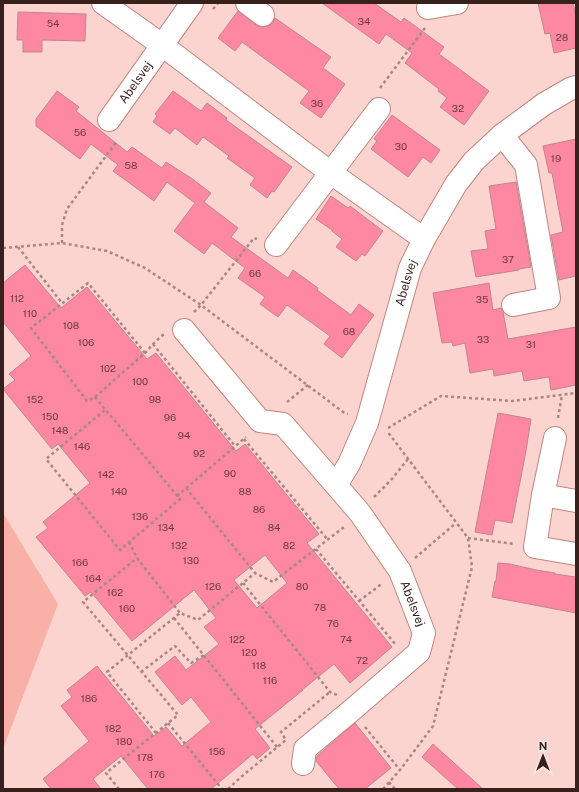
<svg xmlns="http://www.w3.org/2000/svg" width="579" height="792" font-family="'Public Sans',sans-serif">
<style>
.green{fill:#f9b0a7}
.building{fill:#fe87a2;stroke:#c18490;fill-rule:evenodd}
.lines{fill:none;stroke-linecap:round;stroke-linejoin:round}
.minor-casing{stroke:#c2857e;stroke-width:24}
.path{stroke:#a88783;stroke-width:2.5;stroke-dasharray:3 3;stroke-linecap:butt}
.minor{stroke:#fff;stroke-width:22}
.labels{text-anchor:middle;stroke-width:3;stroke-linejoin:round;paint-order:stroke}
.number-label{font-size:10px;fill:#6a3a3e}
.street-label{font-size:12px;fill:#38201d;stroke:#f6e9e7}
</style>
<rect width="100%" height="100%" fill="#fcd4cf"/>
<path class="green" d="M3,513L58,604L3,749Z"/>
<path class="building" d="M322,3H374L401,22L404,18L444,47L439,54L489,91L464,125L440,107L447,98L438,91L439,89L405,63L412,53L386,34L379,44Z
M538,3H573L576,17V48L554,53L550,33L545,34Z
M238,11L256,25L261,27L268,26L273,23L275,18L331,57L323,68L345,84L321,118L300,103L309,91L242,42L235,51L218,38Z
M18,12L86,14L85,41L42,40V52H23V40H17Z
M57,91L79,107L76,111L127,152L132,147L162,168L166,162L191,178L211,193L204,202L238,228L231,237L288,278L293,270L318,288L317,290L351,315L359,304L374,315L342,358L324,344L330,336L287,305L278,317L260,304L265,297L238,278L245,268L212,243L204,254L174,231L195,203L167,182L154,201L113,171L118,165L91,144L80,159L36,126V119Z
M173,91L201,111L207,103L227,118L226,120L292,167L274,192L272,191L267,198L250,185L255,178L227,158L229,156L203,137L197,145L175,128L170,134L153,122L157,116L155,114Z
M392,115L440,150L431,163L423,157L408,177L371,149L377,141L374,139Z
M576,139V276L559,280L551,235L563,232L552,173H549L543,146Z
M516,182L531,267L519,269V270L476,277L471,251L488,249L485,231L496,229L489,186Z
M331,196L348,208L350,206L383,231L365,256L362,254L356,261L336,247L342,239L332,231V230L316,219Z
M25,265L61,308L87,287L147,359L156,353L236,451L245,444L319,534L307,543L392,647L350,683L334,664L302,690H303L255,729L270,748L257,759L253,754L211,789H148L121,756L93,779L101,789H51L43,779L89,741L61,706L72,697L67,690L97,666L154,736L166,727L182,746L211,722L191,697L182,705L155,672L175,656L186,670L219,644L204,627L216,618L194,590L132,641L91,592L85,596L36,537L48,528L43,522L90,483L58,444L52,449L3,389L15,380L9,374L31,356L3,322V283ZM265,555L287,583L257,608L234,580Z
M489,283L493,310L501,308L503,312L508,339L576,327V385L551,390L549,377L524,381L522,371L494,376L493,369L470,373L465,343L453,346L452,342L442,343L433,293Z
M498,413L531,419L526,451L512,523L495,520L492,535L475,532Z
M498,563L510,564L536,570L555,573V574L576,577V613L492,597L495,581H496Z
M355,723L391,768L365,789H339L316,761L317,756Z
M433,744L483,789H458L422,757Z"/>
<g class="lines">
<defs>
<g id="minor">
<path d="M103,3L162,45L331,173L424,239"/>
<path d="M247,3L263,15"/>
<path d="M428,8L457,3"/>
<path id="s1" d="M109,120L192,3"/>
<path d="M502,135L526,165L549,298L513,305"/>
<path d="M276,245L379,109"/>
<path id="s2" d="M184,330L260,421L283,424L360,513L400,571L424,633L419,652L352,710L305,749L303,764"/>
<path d="M555,438L543,495L535,547L576,554"/>
<path id="s3" d="M336,485L349,464L367,423L410,268L424,239L456,184L474,161L502,135L544,104L570,89L576,87"/>
<path d="M543,495L576,501"/>
</g>
</defs>
<use href="#minor" class="minor-casing"/>
<path class="path" d="M213,9L218,3
M380,88L425,28
M62,243V225L67,209L117,141
M18,247L62,303
M3,248L62,243L107,251L145,268L201,305L343,412L348,414
M194,312L201,305L254,238L257,239
M153,344L235,446
M145,353L88,283L31,328L87,401L95,397L145,353L156,341L164,334
M95,397L180,499L120,550L46,459L105,410
M287,402L308,385
M558,418L562,395
M388,428L441,396L512,401L576,393
M244,439L328,540
M186,488L255,573
M177,496L246,437
M374,497L391,480L408,459
M468,538L515,544
M129,542L137,558L180,613
M316,549L396,645
M415,558L456,523
M243,583L330,692L337,695
M359,601L383,583
M174,618L277,747
M141,672L175,646L191,663L204,655
M168,723L222,789
M365,727L400,770
M156,733L107,672L180,613L198,620L255,573L273,582L344,527
M389,782L395,789
M119,789L106,773L178,715L83,602L137,558
M228,789L241,777L286,740L281,732L330,692
M383,789L400,770L433,726L472,567L468,538L387,431"/>
<use href="#minor" class="minor"/>
</g>
<g class="labels">
<g class="number-label">
<text x="364" y="25">34</text>
<text x="53" y="27">54</text>
<text x="562" y="41">28</text>
<text x="317" y="107">36</text>
<text x="458" y="112">32</text>
<text x="80" y="136">56</text>
<text x="401" y="150">30</text>
<text x="556" y="162">19</text>
<text x="131" y="169">58</text>
<text x="508" y="263">37</text>
<text x="255" y="277">66</text>
<text x="17" y="302">112</text>
<text x="482" y="303">35</text>
<text x="30" y="317">110</text>
<text x="71" y="329">108</text>
<text x="349" y="335">68</text>
<text x="483" y="343">33</text>
<text x="86" y="346">106</text>
<text x="531" y="348">31</text>
<text x="108" y="372">102</text>
<text x="140" y="385">100</text>
<text x="35" y="403">152</text>
<text x="155" y="403">98</text>
<text x="50" y="420">150</text>
<text x="170" y="421">96</text>
<text x="60" y="434">148</text>
<text x="184" y="439">94</text>
<text x="82" y="450">146</text>
<text x="199" y="457">92</text>
<text x="230" y="477">90</text>
<text x="106" y="478">142</text>
<text x="119" y="495">140</text>
<text x="245" y="495">88</text>
<text x="259" y="513">86</text>
<text x="140" y="520">136</text>
<text x="166" y="531">134</text>
<text x="274" y="531">84</text>
<text x="179" y="549">132</text>
<text x="289" y="549">82</text>
<text x="191" y="564">130</text>
<text x="80" y="566">166</text>
<text x="93" y="582">164</text>
<text x="213" y="590">126</text>
<text x="302" y="590">80</text>
<text x="115" y="596">162</text>
<text x="320" y="611">78</text>
<text x="127" y="612">160</text>
<text x="333" y="627">76</text>
<text x="237" y="643">122</text>
<text x="346" y="643">74</text>
<text x="249" y="656">120</text>
<text x="362" y="664">72</text>
<text x="259" y="669">118</text>
<text x="270" y="684">116</text>
<text x="89" y="702">186</text>
<text x="113" y="732">182</text>
<text x="124" y="745">180</text>
<text x="217" y="755">156</text>
<text x="145" y="761">178</text>
<text x="157" y="778">176</text>
</g>
<g class="street-label">
<text dy="4" stroke="none"><textPath href="#s1" startOffset="46">Abelsvej</textPath></text>
<text dy="4" stroke="none"><textPath href="#s3" startOffset="215">Abelsvej</textPath></text>
<text dy="4" stroke="none"><textPath href="#s2" startOffset="365">Abelsvej</textPath></text>
</g>
</g>
<rect width="579" height="792" fill="none" stroke="#38201d" stroke-width="8"/>
<g transform="translate(543 756)" stroke="#f6e9e7" stroke-width="3" paint-order="stroke">
<path d="M0-3L7 15L0 10L-7 15Z" fill="#38201d"/>
<text y="-6" font-size="11" font-weight="bold" text-anchor="middle" fill="#38201d">N</text>
</g>
</svg>
